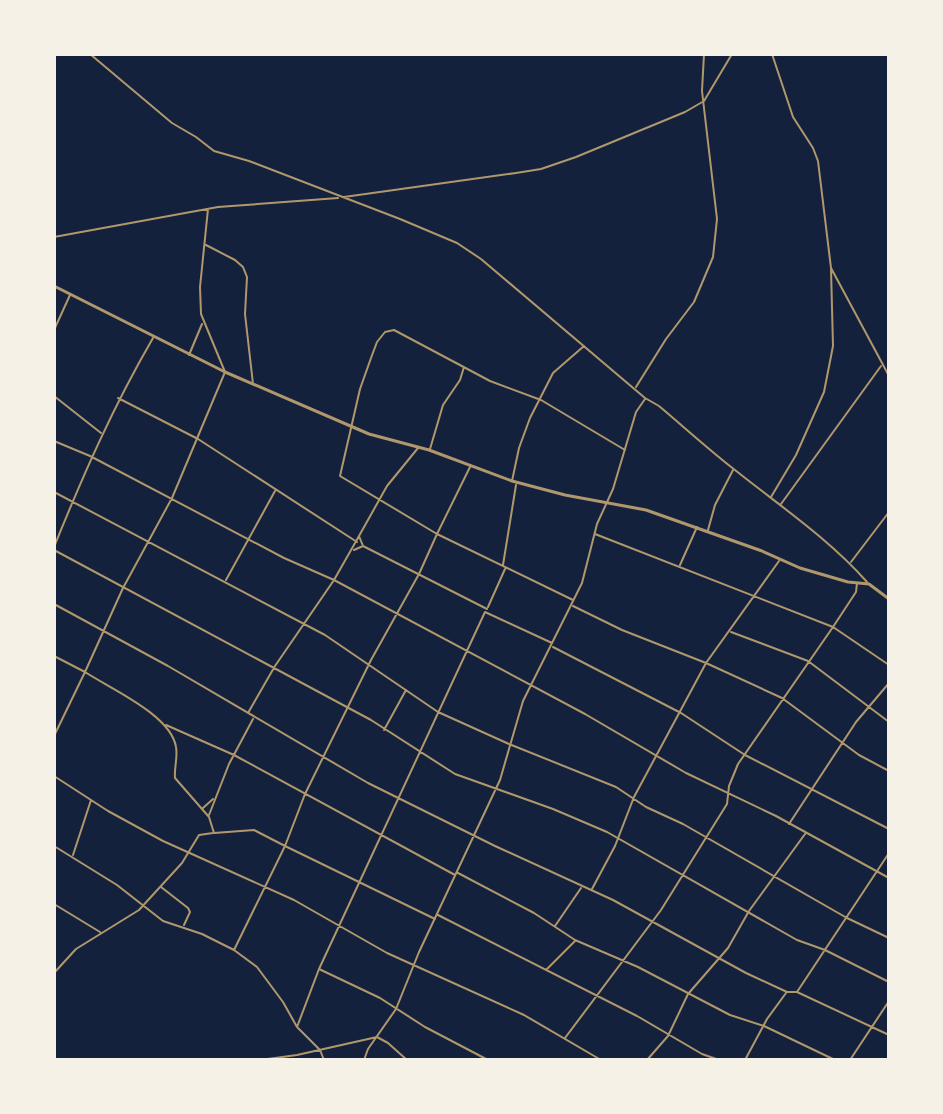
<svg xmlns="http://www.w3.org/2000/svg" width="943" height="1114" font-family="'Varela Round',sans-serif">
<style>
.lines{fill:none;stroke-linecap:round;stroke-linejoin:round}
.minor{stroke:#b1986c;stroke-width:2}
.tertiary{stroke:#b1986c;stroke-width:3}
</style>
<rect width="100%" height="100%" fill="#14213d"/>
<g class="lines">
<path class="minor" d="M90,54L172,123L196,137L214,151L249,161L400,219L457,243L481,259L645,398L659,406C684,427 709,450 735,470C780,506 829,539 867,582
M772,54L793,117L813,148L818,161L831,268L889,376
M344,197L516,173L541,169L576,157L685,112L704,101L732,54
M208,209L200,287L201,314L225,372L172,498L123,588L85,672C111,689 171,715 176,747C178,758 174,767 175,778L209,817L214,833L254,830L285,846L234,950
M54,237L218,207L338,198
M206,245L235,260L243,267L247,277L245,314L253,384
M54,330L70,295
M189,355L202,324
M636,387L666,339L694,302L713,257L717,219L702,91L704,54
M54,396L101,433
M118,398L198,439L357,542
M54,441L90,456L284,558L334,580L585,714L686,773L776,816L889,878
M430,449L443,405L460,380L464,367
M470,467L437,534L573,600
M512,481L519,448L530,418L553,373L584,346
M54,492L325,635L438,712L509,744L616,787L646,807L683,824L847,918L889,938
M771,497L796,455L824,392L833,346L831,269
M781,504L881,366
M708,530L715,505L733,470
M595,534L833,627L889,665
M363,546L359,536L387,486L418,448
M54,547C84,473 113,407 153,338
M54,550L371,720L455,774L553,809L607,832L797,940L825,950L889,982
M354,550L363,546L487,609
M851,562L889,512
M503,565L516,485
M680,565L697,527
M226,580L275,491
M54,604L168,666L368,783L495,846L613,900L746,973L787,992H797L889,1035
M573,606L622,630L706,663L782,698L859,755L889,771
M488,607L505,569
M485,612L552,643
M731,632L808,661L889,722
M553,647L681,713L745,755L889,829
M54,656L85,672L54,736
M248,713L275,666L334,580L359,536
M166,725L234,755L455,875
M384,730L406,690
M54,776L108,811L163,841L294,900L387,953L524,1015L601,1060
M203,808L213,799
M209,815L229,764L253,719
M789,824L856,722L889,683
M54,846L117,885L163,921L202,934L234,950L257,967L283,1002L297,1027L320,1050L324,1060
M73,855L91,800
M458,873L534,913L575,940L638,967L730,1015L764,1026L835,1060
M161,887L188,908L190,912L184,925
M592,889L615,846L634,797L706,663L779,561
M54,904L100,932
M438,915L637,1016L702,1054L719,1060
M435,919L285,846L305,794L371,660L419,574L437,534L340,476L360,389L371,358L377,342L385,332L394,330L490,381L541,400L625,450
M555,926L581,888
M319,969L485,612
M546,970L575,941
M54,973L76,949L139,910L182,863L199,835L213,833
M797,992L889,853
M297,1027L319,969L380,998L425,1027L488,1060
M565,1038L661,910L727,804L729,786L738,764L833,627L856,592L857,583
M260,1060L297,1055L377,1037L388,1043L407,1060
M364,1060L368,1049L396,1009L419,952L500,780L523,701L582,583L597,524L613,489L636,412L645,399
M647,1060L668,1036L688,994L728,948L749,911L805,834
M745,1060L767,1019L786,993
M850,1060L889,1001"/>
<path class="tertiary" d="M54,286L225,372L369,434L429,450L512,481L565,495L646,510L762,551L800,568L848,582L869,584L889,599"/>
</g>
<rect width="943" height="1114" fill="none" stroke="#f6f1e7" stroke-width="112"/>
</svg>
